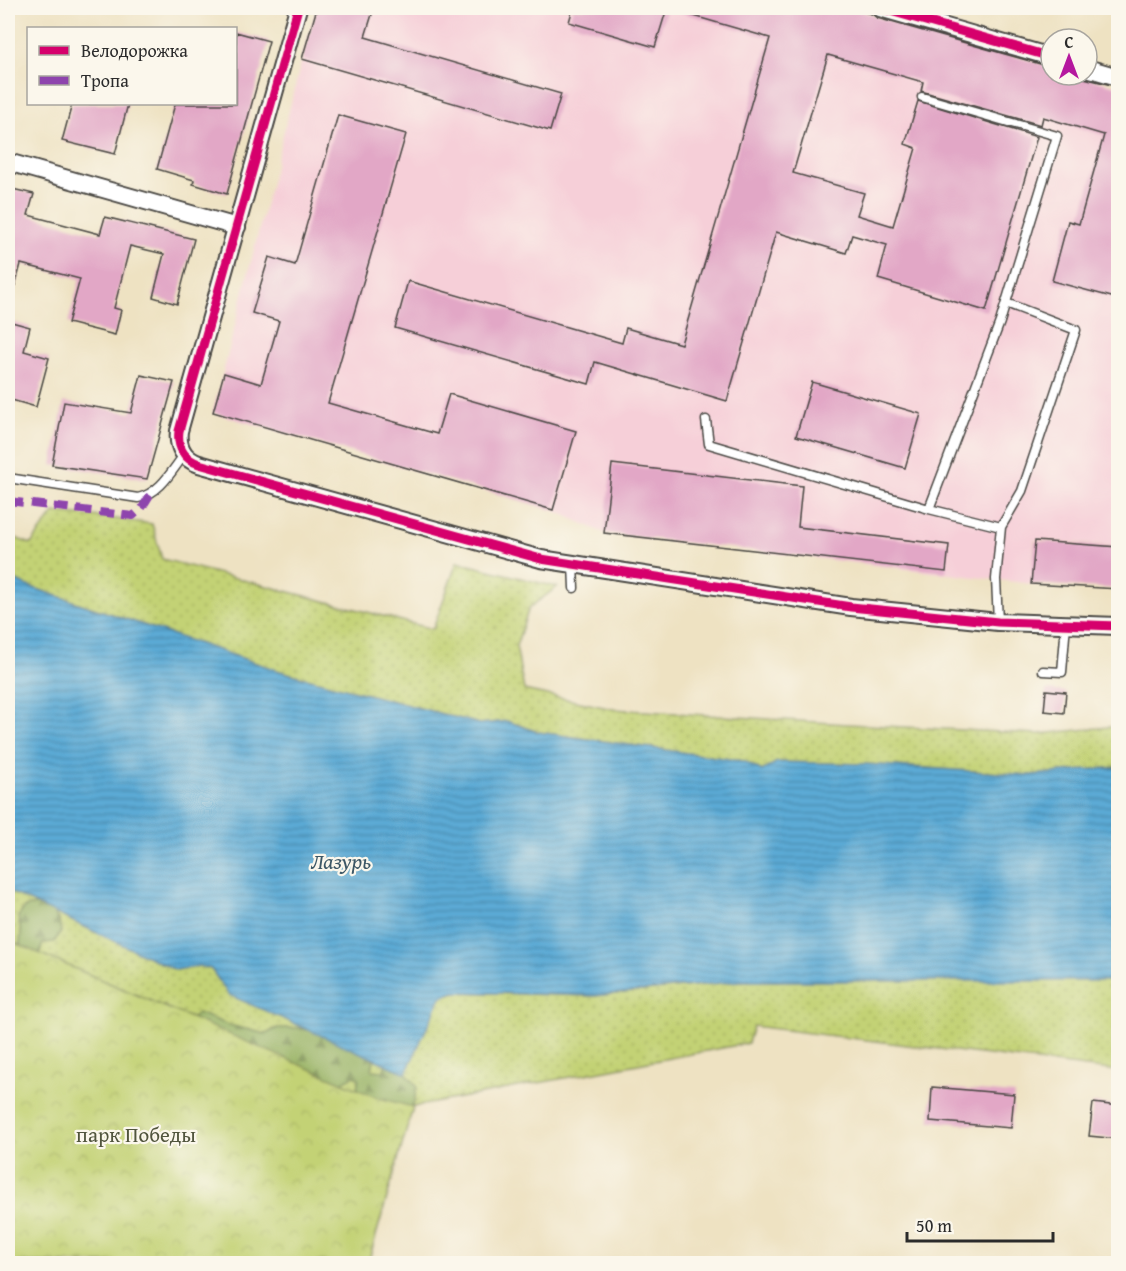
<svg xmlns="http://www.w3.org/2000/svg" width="1126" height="1271" font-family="'Gentium Book Plus',serif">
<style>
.built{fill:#f6cfd8}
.grass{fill:url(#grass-dots);stroke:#777e50;stroke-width:1.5}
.forest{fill:url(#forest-firs);stroke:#627048;stroke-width:1.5}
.park{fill:url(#park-crowns);stroke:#777e50;stroke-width:1.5}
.water{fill:url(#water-rules);stroke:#436a80;stroke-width:1.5}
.building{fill:#e2a7c6}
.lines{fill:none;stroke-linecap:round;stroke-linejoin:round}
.service-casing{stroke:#484642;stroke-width:11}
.minor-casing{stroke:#484642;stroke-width:20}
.service{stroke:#fff;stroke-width:8}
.minor{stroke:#fff;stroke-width:16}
.quiet{stroke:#8e44ad;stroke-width:8;stroke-dasharray:15 8;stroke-linecap:butt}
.cycleway-casing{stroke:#fbf7ec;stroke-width:13}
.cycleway{stroke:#d6006c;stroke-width:9}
.labels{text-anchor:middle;stroke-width:4.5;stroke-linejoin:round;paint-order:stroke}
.park-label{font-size:21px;fill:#51553d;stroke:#fbf7ec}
.water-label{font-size:22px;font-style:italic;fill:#3c5766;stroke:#fbf7ec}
</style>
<defs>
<pattern id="grass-dots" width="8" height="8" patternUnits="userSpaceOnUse" patternTransform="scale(1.5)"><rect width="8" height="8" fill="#c3d274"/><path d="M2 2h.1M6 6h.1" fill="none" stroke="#a8b465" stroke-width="1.8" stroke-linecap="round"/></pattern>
<pattern id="forest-firs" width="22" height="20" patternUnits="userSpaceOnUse" patternTransform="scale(1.5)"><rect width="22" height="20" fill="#9ab466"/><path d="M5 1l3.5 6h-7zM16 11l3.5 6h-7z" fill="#7e9354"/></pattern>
<pattern id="park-crowns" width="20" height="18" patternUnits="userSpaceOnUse" patternTransform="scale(1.5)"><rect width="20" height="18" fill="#c3d274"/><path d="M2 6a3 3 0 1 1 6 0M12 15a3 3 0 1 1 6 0" fill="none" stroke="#a8b465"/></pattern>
<pattern id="water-rules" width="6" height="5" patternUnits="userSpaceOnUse" patternTransform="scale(1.5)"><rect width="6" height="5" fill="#5baad5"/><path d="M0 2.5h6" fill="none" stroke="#4b8bad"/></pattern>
</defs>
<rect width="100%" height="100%" fill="#fbf7ec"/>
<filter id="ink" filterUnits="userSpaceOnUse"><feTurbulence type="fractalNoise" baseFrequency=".0167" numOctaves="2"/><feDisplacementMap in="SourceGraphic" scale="12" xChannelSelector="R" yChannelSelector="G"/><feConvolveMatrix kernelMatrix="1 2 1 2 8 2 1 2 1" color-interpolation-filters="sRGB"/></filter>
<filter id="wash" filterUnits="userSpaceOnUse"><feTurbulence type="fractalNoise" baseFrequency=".008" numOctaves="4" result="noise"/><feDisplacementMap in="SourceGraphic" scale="24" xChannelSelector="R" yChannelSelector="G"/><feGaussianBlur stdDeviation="1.35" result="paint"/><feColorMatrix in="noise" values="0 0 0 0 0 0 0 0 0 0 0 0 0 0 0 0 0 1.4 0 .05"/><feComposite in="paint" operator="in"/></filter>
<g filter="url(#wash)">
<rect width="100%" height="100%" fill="#eee2c2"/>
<path class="built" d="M317,8H848L1051,66V75H1081L1118,86V546L1034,540L1032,584L604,533L553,510L213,413L302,59Z"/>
<path class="grass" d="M54,513L102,517L152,524L162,559L433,629L457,562L557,587L529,608L516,646L524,690L613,709L847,724L1039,734L1118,726V767L1030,775L865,764L777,762L762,771L744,761L538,732L507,721L480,724L280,671L25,585L8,577V535L31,544Z
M8,891L176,970L199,966L211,969L229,995L441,997L454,992L594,996L740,981L1114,980L1118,981V1071L753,1026L748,1043L413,1107L368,1263L376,1097L8,940Z"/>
<path class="forest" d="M48,903L59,921L61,932L54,942L43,943L37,961L19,952L21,933L18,917L25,907Z
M198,1013L229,1025L266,1034L277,1028H318L375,1054L372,1070L384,1071L386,1060L402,1068L417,1086L414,1103L405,1114L356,1093L359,1078L354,1076L337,1085L190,1020Z"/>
<path class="park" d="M8,940L376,1097L413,1107L368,1263H8Z"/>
<path class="water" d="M8,577L25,585L280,671L480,724L507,721L538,732L744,761L762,771L777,762L865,764L1030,775L1118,767V981H740L594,996L454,992L441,997L406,1073L229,995L211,969L199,966L176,970L8,891Z"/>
<g id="blocks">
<path class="building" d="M317,8H374L365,37L561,94L550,131L302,59Z
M573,8H667L655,47L569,22Z
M681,8H848L872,14L877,18L1051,67V75H1079L1084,78L1119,87V299L1052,281L1068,221L1079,224L1104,135L1043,117L1041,125L921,91L923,82L828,55L793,173L864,193L857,215L893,226L916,148L905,144L918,101L1037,137L986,311L878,279L887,245L852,235L846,253L776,232L727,401L595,362L589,384L395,328L408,281L622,343L626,328L681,344L770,38L680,12Z
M236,32L269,41L227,194L193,184L194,180L157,169L175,104H236Z
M72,104H128L115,154L62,141Z
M338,115L406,134L328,403L437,434L449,394L576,431L553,510L213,412L224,373L261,384L279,321L252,313L269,257L295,265Z
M8,188L34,194L28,215L100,234L105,217L194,239L177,304L153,297L164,254L130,246L114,308L121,310L115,335L68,323L80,279L21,264L13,294L8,293Z
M8,321L30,327L24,351L49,358L36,407L8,399Z
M141,375L174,382L147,479L52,465L64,402L131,413Z
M812,382L921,414L905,468L796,436Z
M612,464L802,486L798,527L949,545L946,572L604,533Z
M1035,541L1119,547V589L1031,584Z
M1046,690L1066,692L1064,713L1044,711Z
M932,1087L1014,1094L1011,1128L930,1121Z
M1093,1103L1119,1106V1139L1089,1136Z"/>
</g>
</g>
<g filter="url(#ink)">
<use href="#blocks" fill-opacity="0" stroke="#484642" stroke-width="1.5"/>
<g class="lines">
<defs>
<path id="service" d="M922,97L1057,136L1000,322L929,509L1001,527L996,579L998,622
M706,420L709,444L929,509
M8,478L138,498C160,493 171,472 184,455
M1001,527L1022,491L1076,330L1006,303
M573,564L574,588
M1043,671L1062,672L1066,624"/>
<path id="minor" d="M298,8L179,431C177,447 184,459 199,464L541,559L851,607L998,622L1118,626
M880,8L1051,57
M1087,68L1118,77
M8,162L237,227"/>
</defs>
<use href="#service" class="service-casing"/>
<use href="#minor" class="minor-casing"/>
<use href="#service" class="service"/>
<use href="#minor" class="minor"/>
<path class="quiet" d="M8,501L133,516L142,508L150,495"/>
<defs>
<path id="cycleway" d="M298,8L179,431C177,447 184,459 199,464L541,559L851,607L998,622L1118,626
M880,8L1051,57"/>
</defs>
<use href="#cycleway" class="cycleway-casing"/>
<use href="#cycleway" class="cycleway"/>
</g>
</g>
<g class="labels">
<g class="park-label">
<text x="136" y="1142">парк Победы</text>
</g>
<g class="water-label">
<text x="341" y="869">Лазурь</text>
</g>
</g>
<rect width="1126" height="1271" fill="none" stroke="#fbf7ec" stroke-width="30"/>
<rect x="27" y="27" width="210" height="78" fill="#fbf7ec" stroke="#a8a59f" stroke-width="1.5"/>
<rect x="39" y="46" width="30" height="9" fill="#d6006c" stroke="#a8a59f" stroke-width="1.5"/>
<text x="81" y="57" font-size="18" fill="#2b2b2b">Велодорожка</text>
<rect x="39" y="76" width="30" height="9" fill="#8e44ad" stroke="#a8a59f" stroke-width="1.5"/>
<text x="81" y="87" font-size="18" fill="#2b2b2b">Тропа</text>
<g transform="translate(1069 57)"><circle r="28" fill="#fbf7ec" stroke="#a8a59f" stroke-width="1.5"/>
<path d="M0-4.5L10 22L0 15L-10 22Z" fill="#b5179e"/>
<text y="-9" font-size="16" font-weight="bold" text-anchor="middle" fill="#2b2b2b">С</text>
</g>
<path d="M907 1232v9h146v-9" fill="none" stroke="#2b2b2b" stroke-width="3"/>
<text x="916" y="1232" font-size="18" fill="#2b2b2b" stroke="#fbf7ec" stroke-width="4.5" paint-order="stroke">50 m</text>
</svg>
